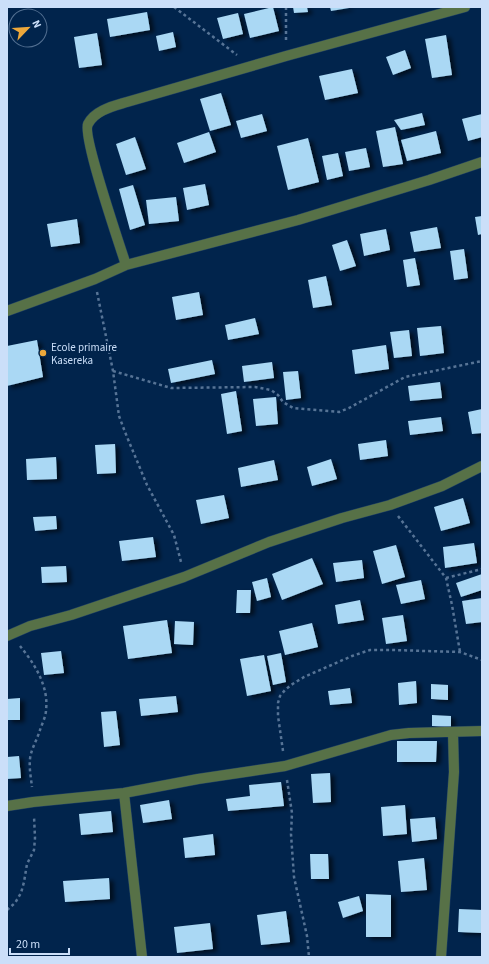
<svg xmlns="http://www.w3.org/2000/svg" width="489" height="964" font-family="'Source Sans 3',sans-serif">
<style>
.building{fill:#aad8f4;filter:url(#shadow)}
.lines{fill:none;stroke-linecap:round;stroke-linejoin:round}
.minor-casing{stroke:#1d3e64;stroke-width:11}
.path{stroke:#577496;stroke-width:2.5;stroke-dasharray:3 3;stroke-linecap:butt}
.minor{stroke:#577147;stroke-width:10}
.poi-dot{fill:#eda83b;stroke:#01244c;stroke-width:1.5}
.labels{text-anchor:middle;stroke-width:4;stroke-linejoin:round;paint-order:stroke}
.poi-label{font-size:11px;fill:#cbdff9;stroke:#01244c;text-anchor:start}
</style>
<defs>
<filter id="shadow"><feDropShadow dx="4.5" dy="2.5" stdDeviation="2" flood-color="#0009"/></filter>
</defs>
<rect width="100%" height="100%" fill="#01244c"/>
<path class="building" d="M273,7L279,31L250,38L244,14Z
M293,7H307L308,12L294,13Z
M330,7H349V8L331,11Z
M147,12L150,30L110,37L107,19Z
M238,13L243,34L223,39L217,18Z
M173,32L176,47L159,51L156,36Z
M97,33L102,65L79,68L74,37Z
M446,35L452,75L432,78L425,39Z
M405,50L411,68L393,75L386,57Z
M352,69L358,93L325,100L319,76Z
M221,93L231,125L210,131L200,99Z
M422,113L425,125L401,130L394,120Z
M262,114L267,131L241,138L236,121Z
M482,114V137L468,141L462,119Z
M395,127L403,164L383,167L376,131Z
M436,131L441,153L407,161L401,140Z
M209,132L216,152L184,163L177,143Z
M135,137L146,169L126,175L116,144Z
M308,138L319,182L288,190L277,146Z
M366,148L370,167L349,171L345,152Z
M338,153L343,176L327,180L322,156Z
M205,184L209,205L187,210L183,188Z
M133,185L145,225L130,230L119,189Z
M176,197L179,221L149,224L146,200Z
M482,216V234L478,235L475,217Z
M77,219L80,243L51,247L47,224Z
M437,227L441,248L414,252L410,232Z
M386,229L390,250L364,256L360,234Z
M347,240L356,266L340,271L332,245Z
M464,249L468,278L454,280L450,251Z
M415,258L420,285L407,287L403,260Z
M326,276L332,305L313,308L308,280Z
M199,292L203,315L176,320L172,297Z
M255,318L259,334L228,340L225,325Z
M441,326L444,353L420,356L417,328Z
M409,330L412,356L394,358L390,332Z
M37,340L43,377L7,386V346Z
M386,345L389,369L355,374L352,350Z
M212,360L215,374L171,383L168,369Z
M272,362L274,378L244,382L242,366Z
M298,371L301,398L286,400L283,372Z
M440,382L442,398L410,401L408,386Z
M236,391L242,431L227,434L221,394Z
M276,397L278,424L256,426L253,399Z
M482,409V433L472,434L468,412Z
M441,417L443,431L410,435L408,421Z
M386,440L388,456L360,460L358,444Z
M115,444L116,473L97,474L95,445Z
M56,457L57,479L27,480L26,459Z
M331,459L337,479L312,486L307,467Z
M274,460L278,480L241,487L238,468Z
M224,495L229,518L201,524L196,500Z
M463,498L470,523L441,531L434,507Z
M56,516L57,529L35,531L33,517Z
M153,537L156,557L122,561L119,541Z
M474,543L477,563L445,568L443,547Z
M396,545L405,577L382,584L373,551Z
M312,558L323,584L282,600L272,574Z
M362,560L364,578L336,582L333,563Z
M66,566L67,582L42,583L41,567Z
M482,574V590L461,597L456,583Z
M267,578L271,597L257,601L252,582Z
M421,580L425,599L401,604L396,585Z
M237,590H251L250,613H236Z
M482,598V622L466,624L462,601Z
M360,600L364,620L338,624L335,605Z
M403,615L407,641L386,644L382,618Z
M167,620L172,653L128,659L123,626Z
M175,621L194,622L193,645L174,644Z
M312,623L318,647L285,655L279,631Z
M61,651L64,673L44,675L41,653Z
M281,653L286,682L273,685L267,656Z
M264,655L271,691L247,696L240,659Z
M416,681L417,703L399,705L398,683Z
M431,684L448,685V700L431,699Z
M350,688L352,703L330,705L328,691Z
M176,696L178,712L141,716L139,699Z
M20,698V720H7V699Z
M116,711L120,745L104,747L101,712Z
M432,715L451,716V727L432,726Z
M397,741H437L436,762H397Z
M19,756L21,778L7,779V757Z
M330,773L331,802L313,803L311,774Z
M281,782L284,806L228,811L226,799L250,796L249,785Z
M169,800L172,819L143,823L140,805Z
M405,805L407,834L383,836L381,807Z
M111,811L113,832L81,835L79,814Z
M435,817L437,839L412,842L410,819Z
M213,834L215,855L185,858L183,838Z
M310,854H328L329,879H311Z
M424,858L427,890L401,892L398,861Z
M109,878L110,899L65,902L63,881Z
M366,894L391,895V937H366Z
M359,896L363,911L343,918L338,902Z
M459,909L482,910V933L458,932Z
M286,911L290,942L261,945L257,915Z
M210,923L213,949L177,953L174,927Z"/>
<g class="lines">
<defs>
<path id="minor" d="M126,265C120,246 82,135 88,124C95,110 114,106 127,102L286,56L465,7
M7,311L95,279L126,265L298,220L429,180L482,162
M7,636L30,626L71,615L184,577L269,542L342,518L390,505L442,486L482,466
M124,793L142,957
M7,806L33,802L124,793L198,779L285,766L391,735L409,733L482,731
M441,957L454,772L453,733"/>
</defs>
<use href="#minor" class="minor-casing"/>
<path class="path" d="M174,7L237,55
M286,7V40
M97,292L113,371L119,416L125,432L147,485L174,535L181,562
M113,371L171,388L255,387L271,390L278,395L283,402L293,408L339,412L349,408L405,377L482,361
M398,516L446,578L452,605L460,652
M446,578L482,569
M20,646C34,663 49,686 46,710C46,716 42,724 40,730C37,740 31,749 30,759C29,768 31,778 32,787
M283,751L278,716V703L280,696L285,690L291,685L304,677L352,656L370,650H392L460,652L482,660
M287,780L292,813L291,834L294,877L307,936L309,957
M7,910L15,903L21,893L24,882L27,864L34,850L35,838L34,816"/>
<use href="#minor" class="minor"/>
</g>
<circle class="poi-dot" cx="43" cy="353" r="4"/>
<g class="labels">
<g class="poi-label">
<text x="51" y="351">Ecole primaire<tspan x="51" dy="13">Kasereka</tspan></text>
</g>
</g>
<rect width="489" height="964" fill="none" stroke="#cbdff9" stroke-width="16"/>
<g transform="translate(28 28) rotate(65)"><circle r="19" fill="#01244c" stroke="#526f91"/>
<path d="M0-3L7 15L0 10L-7 15Z" fill="#eda83b"/>
<text y="-6" font-size="11" font-weight="bold" text-anchor="middle" fill="#cbdff9">N</text>
</g>
<path d="M10 948v6h59v-6" fill="none" stroke="#cbdff9" stroke-width="2"/>
<text x="16" y="948" font-size="12" fill="#cbdff9" stroke="#01244c" stroke-width="3" paint-order="stroke">20 m</text>
</svg>
